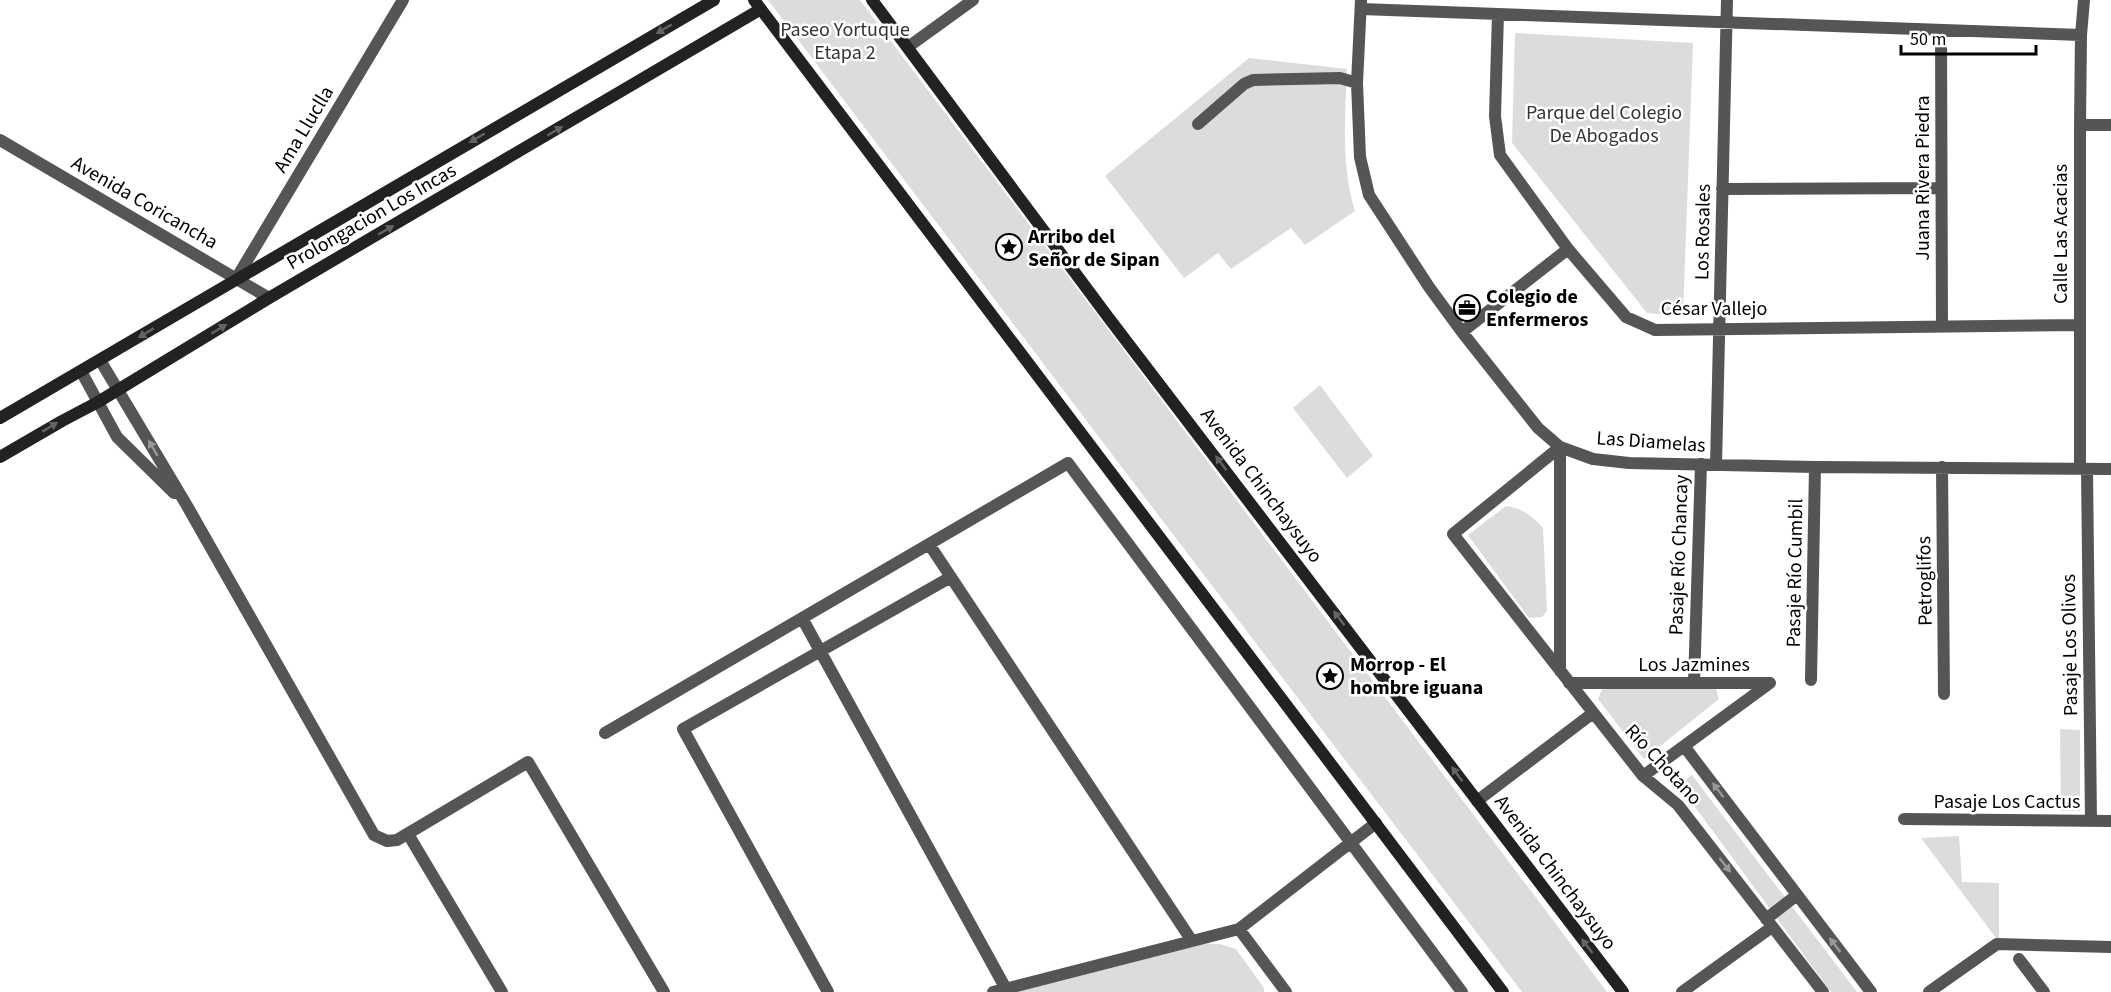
<svg xmlns="http://www.w3.org/2000/svg" width="2111" height="992" font-family="'Source Sans 3',sans-serif">
<style>
.green{fill:#dcdcdc}
.lines{fill:none;stroke-linecap:round;stroke-linejoin:round}
.street{stroke:#555;stroke-width:12}
.secondary{stroke:#222;stroke-width:12}
.oneway{fill:#646464}
.oneway2{fill:#999}
.labels{text-anchor:middle;stroke-width:5;stroke-linejoin:round;paint-order:stroke}
.park-label{font-size:20px;fill:#333;stroke:#fff}
.street-label{font-size:20px;fill:#000;stroke:#fff}
.poi-label{font-size:20px;font-weight:bold;fill:#000;stroke:#fff;text-anchor:start}
</style>
<rect width="100%" height="100%" fill="#fff"/>
<path class="green" d="M768,0H860L1607,992H1522L1114,457Z
M1515,33L1693,43L1683,316L1647,313L1512,143Z
M1249,58L1347,69C1345,117 1341,165 1355,211L1305,245L1291,228L1231,269L1218,253L1184,278L1105,176Z
M1320,385L1373,456L1347,478L1293,408Z
M1506,506C1522,508 1532,516 1543,528L1547,611L1542,617L1529,618L1468,535Z
M1602,689H1716L1719,699L1644,759L1598,699Z
M2060,729L2080,730V811H2061Z
M1692,775L1857,992H1831L1679,785Z
M1959,836L1962,882L1999,883V942L1921,838Z
M1198,943L1220,944L1236,949L1264,988V992H1005Z"/>
<g class="lines">
<path class="street" d="M1361,0L1357,83L1360,157L1369,195L1429,287L1462,332L1538,428L1560,447L1593,459L1629,463L1815,467L2111,469
M1361,9L2081,35
M1498,14L1495,116L1500,155L1568,249L1626,317L1655,330L2079,325
M1941,30L1942,326
M908,47L973,0
M1198,124L1244,84L1253,80L1340,78L1357,83
M2080,125H2111
M0,140L269,298
M1722,189L1941,188
M236,279L403,0
M1462,332L1568,249
M100,360L186,504L374,835L387,841L397,840L528,762L664,992
M81,371L117,437L174,493
M1560,447L1453,534L1643,776L1678,805L1823,992
M1716,465L1727,0
M1942,467L1944,694
M2080,469V125L2081,35L2084,0
M2087,469L2091,821
M929,544L1192,941
M802,618L1006,989
M1560,671V447
M1811,680L1815,467
M1569,683H1770
M1694,683L1701,464
M605,733L1068,463L1462,992
M1684,746L1871,992
M1643,776L1770,683
M1477,801L1593,713
M1904,819L2111,821
M408,834L502,992
M1766,919L1797,895
M1239,929L1376,823
M2019,959L2044,992
M828,992L683,729L951,577
M993,992L1239,929L1286,992
M1682,992L1772,927
M1929,992L1997,944L2111,947"/>
<path class="secondary" d="M754,0L1503,992
M872,0L1108,317L1623,992
M0,418L714,0
M0,457L62,421L98,402L269,298L761,9"/>
</g>
<defs><path id="oneway-solid" d="M-6-.8H1V-3.2L6.5 0L1 3.2V.8H-6Z" transform="scale(1.5)"/></defs>
<g class="oneway">
<use href="#oneway-solid" transform="translate(664 29) rotate(150)"/>
<use href="#oneway-solid" transform="translate(555 131) rotate(-30)"/>
<use href="#oneway-solid" transform="translate(477 138) rotate(150)"/>
<use href="#oneway-solid" transform="translate(386 230) rotate(-30)"/>
<use href="#oneway-solid" transform="translate(219 329) rotate(-31)"/>
<use href="#oneway-solid" transform="translate(146 333) rotate(149)"/>
<use href="#oneway-solid" transform="translate(50 427) rotate(-31)"/>
<use href="#oneway-solid" transform="translate(1221 463) rotate(-127)"/>
<use href="#oneway-solid" transform="translate(1339 618) rotate(-127)"/>
<use href="#oneway-solid" transform="translate(1457 774) rotate(-126)"/>
<use href="#oneway-solid" transform="translate(1587 946) rotate(-128)"/>
</g>
<g class="oneway2">
<use href="#oneway-solid" transform="translate(153 448) rotate(-120)"/>
<use href="#oneway-solid" transform="translate(1718 790) rotate(-127)"/>
<use href="#oneway-solid" transform="translate(1725 865) rotate(52)"/>
<use href="#oneway-solid" transform="translate(1835 945) rotate(-127)"/>
</g>
<defs>
<symbol id="sight-ring" viewBox="-11 -11 22 22"><circle r="9.5" fill="#fff" stroke="#000" stroke-width="1.5"/><path d="M0-6L1.8-2.2L6-1.7L2.9 1.2L3.7 5.4L0 3.3L-3.7 5.4L-2.9 1.2L-6-1.7L-1.8-2.2Z" fill="#000"/></symbol>
<symbol id="office-ring" viewBox="-11 -11 22 22"><circle r="9.5" fill="#fff" stroke="#000" stroke-width="1.5"/><path d="M-6-3h4V-5.5h4V-3h4V5H-6ZM-1-4.5V-3h2v-1.5ZM-6 0V1H6V0Z" fill="#000"/></symbol>
</defs>
<g fill-rule="evenodd">
<use href="#sight-ring" x="994" y="232" width="30" height="30"/>
<use href="#office-ring" x="1452" y="293" width="30" height="30"/>
<use href="#sight-ring" x="1315" y="661" width="30" height="30"/>
</g>
<g class="labels">
<g class="park-label">
<text x="845" y="36">Paseo Yortuque<tspan x="845" dy="23">Etapa 2</tspan></text>
<text x="1604" y="119">Parque del Colegio<tspan x="1604" dy="23">De Abogados</tspan></text>
</g>
<g class="street-label">
<text transform="translate(303 129) rotate(-59)" y="7">Ama Lluclla</text>
<text transform="translate(1922 178) rotate(-90)" y="7">Juana Rivera Piedra</text>
<text transform="translate(145 202) rotate(30)" y="7">Avenida Coricancha</text>
<text transform="translate(371 216) rotate(-30)" y="7">Prolongacion Los Incas</text>
<text transform="translate(1702 232) rotate(-89)" y="7">Los Rosales</text>
<text transform="translate(2060 234) rotate(-90)" y="7">Calle Las Acacias</text>
<text x="1714" y="315">César Vallejo</text>
<text transform="translate(1651 441) rotate(4)" y="7">Las Diamelas</text>
<text transform="translate(1262 485) rotate(53)" y="7">Avenida Chinchaysuyo</text>
<text transform="translate(1678 555) rotate(-88)" y="7">Pasaje Río Chancay</text>
<text transform="translate(1794 573) rotate(-89)" y="7">Pasaje Río Cumbil</text>
<text transform="translate(1924 581) rotate(-91)" y="7">Petroglifos</text>
<text transform="translate(2069 645) rotate(-91)" y="7">Pasaje Los Olivos</text>
<text x="1694" y="671">Los Jazmines</text>
<text transform="translate(1664 764) rotate(47)" y="7">Río Chotano</text>
<text x="2007" y="808">Pasaje Los Cactus</text>
<text transform="translate(1556 872) rotate(53)" y="7">Avenida Chinchaysuyo</text>
</g>
<g class="poi-label">
<text x="1028" y="243">Arribo del<tspan x="1028" dy="23">Señor de Sipan</tspan></text>
<text x="1486" y="303">Colegio de<tspan x="1486" dy="23">Enfermeros</tspan></text>
<text x="1350" y="671">Morrop - El<tspan x="1350" dy="23">hombre iguana</tspan></text>
</g>
</g>
<path d="M1901 45v9h135v-9" fill="none" stroke="#000000" stroke-width="3"/>
<text x="1910" y="45" font-size="18" fill="#000000" stroke="#ffffff" stroke-width="4.5" paint-order="stroke">50 m</text>
</svg>
